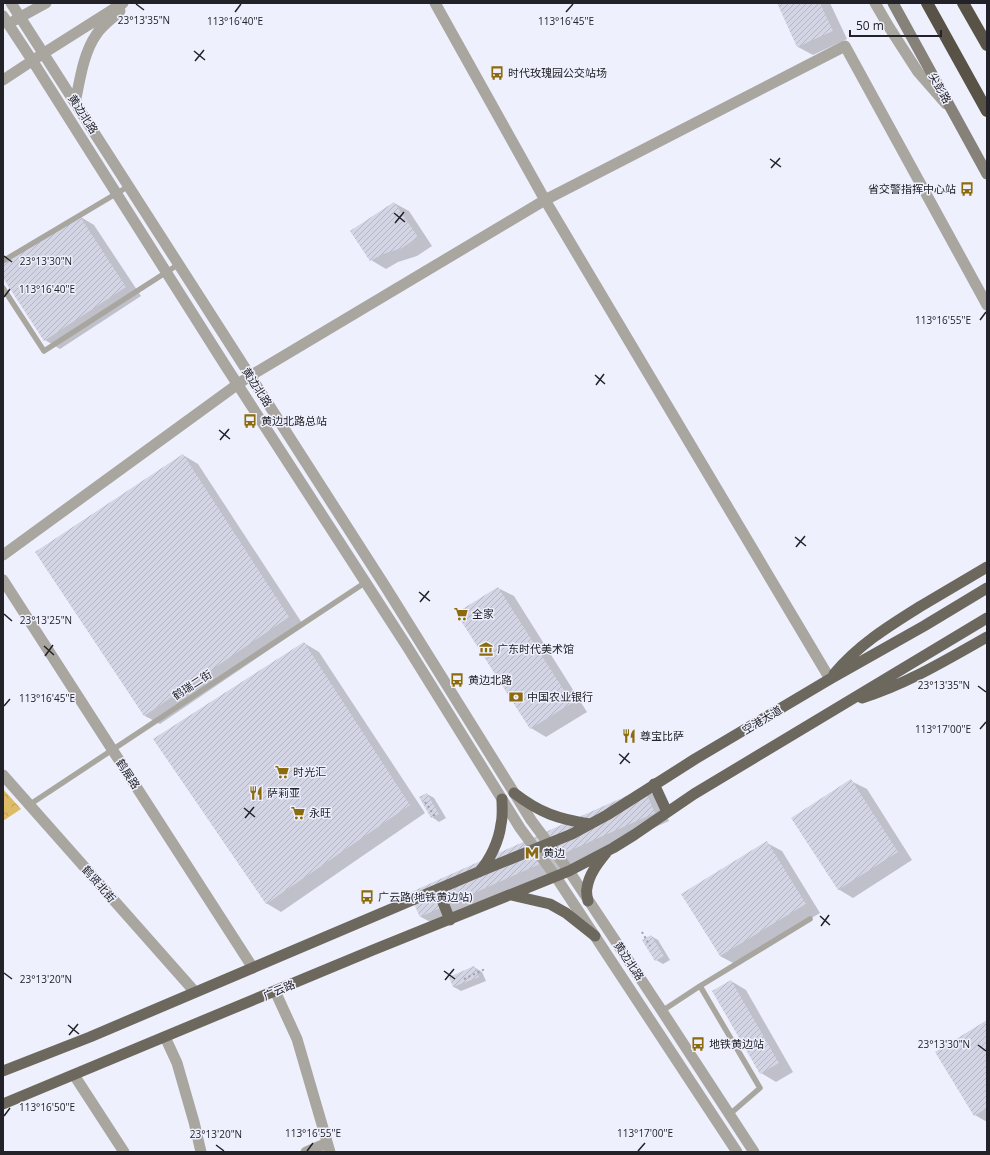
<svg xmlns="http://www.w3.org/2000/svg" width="990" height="1155" font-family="'Open Sans','Noto Sans SC',sans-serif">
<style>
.forest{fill:url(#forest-crowns)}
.shadow{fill:#0003}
.building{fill:url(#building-hatch)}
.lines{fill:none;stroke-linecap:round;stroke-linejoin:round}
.path{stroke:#9fa0aa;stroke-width:2;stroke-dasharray:2 3;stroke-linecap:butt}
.service{stroke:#a9a6a0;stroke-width:5.5}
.minor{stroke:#a9a6a0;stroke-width:11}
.tertiary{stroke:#a9a6a0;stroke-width:11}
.secondary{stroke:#868279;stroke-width:11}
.primary{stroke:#6d685d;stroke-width:11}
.motorway{stroke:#585346;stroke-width:12}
.ticks{fill:none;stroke:#222228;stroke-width:1.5}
.labels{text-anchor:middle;stroke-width:3;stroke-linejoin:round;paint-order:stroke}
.poi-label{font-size:11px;fill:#222228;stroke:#eff0fd;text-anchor:start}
.street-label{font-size:11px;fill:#222228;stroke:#eff0fd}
.ticks-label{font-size:10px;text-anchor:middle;fill:#222228;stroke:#eff0fd;stroke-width:3;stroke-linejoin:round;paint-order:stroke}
</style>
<defs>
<pattern id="forest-crowns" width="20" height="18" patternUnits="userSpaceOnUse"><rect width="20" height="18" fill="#debb67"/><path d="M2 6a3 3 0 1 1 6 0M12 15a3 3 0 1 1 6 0" fill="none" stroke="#bea059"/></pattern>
<pattern id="building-hatch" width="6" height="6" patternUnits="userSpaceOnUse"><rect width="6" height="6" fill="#d3d4e4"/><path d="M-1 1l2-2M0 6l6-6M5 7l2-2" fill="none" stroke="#b5b6c4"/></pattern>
</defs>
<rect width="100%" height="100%" fill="#eff0fd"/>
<path class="forest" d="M3,789L21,809L3,821Z"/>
<path class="shadow" d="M778,3H830L847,39L813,55L798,47Z
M394,203L409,211L432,246L417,256L398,262L386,269L371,260Z
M79,216L94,225L141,296L60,349L45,340L3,276V266Z
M183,455L198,464L304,626L160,724L145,716L36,552Z
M498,588L514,596L587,712L546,737L531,728Z
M304,643L319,652L425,813L281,912L266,903Z
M851,781L867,789L912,860L853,898L838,889Z
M644,789L659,798L669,821L436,925L421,917L410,893Z
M427,794L434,798L446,818L439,822L432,817Z
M767,843L782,851L820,913L735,964L720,956Z
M651,936L658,940L670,960L663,964L656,960Z
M474,967L482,972L486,981L461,991L454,987L450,978Z
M731,981L746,990L793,1072L776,1082L761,1073Z
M987,1021V1122L975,1115Z"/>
<path class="building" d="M777,3H820L833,31L797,47Z
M394,202L418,237L402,248L383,254L370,261L350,231Z
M79,215L126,287L44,341L3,278V264Z
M183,454L289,617L144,716L35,552Z
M498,587L572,703L530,729L456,613Z
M304,642L410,805L266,904L153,739Z
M851,779L898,852L838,890L791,818Z
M644,788L655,813L420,917L409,893Z
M427,793L439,814L431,818L419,797Z
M767,841L806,904L720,956L681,894Z
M651,935L664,956L655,961L642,940Z
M474,966L479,977L453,987L449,977Z
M731,980L779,1063L760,1074L712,991Z
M987,1020V1108L974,1116L935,1052Z"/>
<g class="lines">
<path class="path" d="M425,802L436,818
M642,932L650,946
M464,979L485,969"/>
<path class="service" d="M3,261L129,186
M3,288L44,351L179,264
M29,805L366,582
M700,986L760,1088L730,1114
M662,1011L700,986L810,919"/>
<path class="minor" d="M435,3L545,200L830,679
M3,555L238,384L250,376L545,200L845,46L987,305
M3,580L253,968
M3,775L195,992
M275,991L297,1039L330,1152
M165,1037L177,1063L194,1122L201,1152
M74,1075L124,1152
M306,1152L327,1143"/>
<path class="tertiary" d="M11,3L385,586L531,820L569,871L662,1011L754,1152
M875,3L889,27L918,72L946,104
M3,16L32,60L225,365L408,648L520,828L556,877L737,1152
M15,20L46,3
M3,80L44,53L123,3
M75,103C80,80 83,54 96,35C101,26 113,18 120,11"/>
<path class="secondary" d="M893,3L987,174"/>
<path class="primary" d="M834,674C858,645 889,626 921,606C943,593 965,580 987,567
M862,698C907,684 946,660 987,637
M654,784L667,812
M514,793C540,813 558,819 590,824
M479,872C490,860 499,841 501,824C503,816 502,807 502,799
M438,890L450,920
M511,895L550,904L566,913L595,936
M588,901C587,897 586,892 587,888C589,874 598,863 606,853
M3,1071L90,1037L476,873L572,834L607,815L695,759L830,679L924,626L987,588
M3,1104L373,950L569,871L613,848L634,835L694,794L987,618"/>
<path class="motorway" d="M927,3L987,111
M963,3L987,45"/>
</g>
<path class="ticks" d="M136,4L144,10M235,12L241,4M566,12L573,4M194,51L205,60M195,61L204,50M770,159L781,167M771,168L780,158M394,213L405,222M395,223L404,212M4,256L12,262M4,297L10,289M980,320L986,312M595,375L605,384M596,385L604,374M219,430L230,439M220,440L229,429M795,537L806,546M796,547L805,536M419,592L430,601M420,602L429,591M4,614L12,621M44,646L54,655M45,656L53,645M978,686L986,692M4,706L10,699M980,729L986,722M619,754L630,763M620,764L629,753M244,808L255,817M245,818L254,807M820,916L830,925M821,926L829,915M444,971L455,979M4,973L12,979M445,980L454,969M68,1025L79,1034M69,1035L78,1024M978,1045L986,1051M4,1116L10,1108M216,1145L224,1151M307,1151L313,1143M638,1151L645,1143"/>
<defs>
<symbol id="bus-bare" viewBox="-9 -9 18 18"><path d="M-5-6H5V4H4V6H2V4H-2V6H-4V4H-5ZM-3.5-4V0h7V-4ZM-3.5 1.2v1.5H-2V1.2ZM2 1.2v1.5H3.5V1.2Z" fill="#8b6b0b" stroke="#eff0fd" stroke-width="2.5" paint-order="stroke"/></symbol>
<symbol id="supermarket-bare" viewBox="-9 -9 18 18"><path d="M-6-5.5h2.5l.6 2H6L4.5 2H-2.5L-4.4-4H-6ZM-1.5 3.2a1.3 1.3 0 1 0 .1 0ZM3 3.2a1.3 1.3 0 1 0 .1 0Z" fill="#8b6b0b" stroke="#eff0fd" stroke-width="2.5" paint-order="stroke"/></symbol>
<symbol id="museum-bare" viewBox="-9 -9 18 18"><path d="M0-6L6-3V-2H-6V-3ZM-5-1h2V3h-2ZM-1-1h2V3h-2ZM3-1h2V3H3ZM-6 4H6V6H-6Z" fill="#8b6b0b" stroke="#eff0fd" stroke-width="2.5" paint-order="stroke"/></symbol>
<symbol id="bank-bare" viewBox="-9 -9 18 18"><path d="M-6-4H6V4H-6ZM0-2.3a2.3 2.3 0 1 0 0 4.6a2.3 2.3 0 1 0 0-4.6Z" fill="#8b6b0b" stroke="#eff0fd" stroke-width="2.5" paint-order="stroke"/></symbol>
<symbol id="restaurant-bare" viewBox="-9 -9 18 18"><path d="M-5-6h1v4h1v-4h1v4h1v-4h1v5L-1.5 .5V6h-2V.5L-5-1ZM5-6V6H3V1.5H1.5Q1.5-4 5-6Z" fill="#8b6b0b" stroke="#eff0fd" stroke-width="2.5" paint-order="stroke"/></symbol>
<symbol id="metro-bare" viewBox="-9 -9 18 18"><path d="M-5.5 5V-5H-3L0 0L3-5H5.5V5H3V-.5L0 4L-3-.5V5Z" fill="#8b6b0b" stroke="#eff0fd" stroke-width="2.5" paint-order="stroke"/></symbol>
</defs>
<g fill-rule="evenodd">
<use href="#bus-bare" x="487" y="63" width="20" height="20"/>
<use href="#bus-bare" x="957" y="179" width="20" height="20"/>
<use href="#bus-bare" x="240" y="411" width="20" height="20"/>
<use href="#supermarket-bare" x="451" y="604" width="20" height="20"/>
<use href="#museum-bare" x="476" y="639" width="20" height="20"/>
<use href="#bus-bare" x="447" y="670" width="20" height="20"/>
<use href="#bank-bare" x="506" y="687" width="20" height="20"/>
<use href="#restaurant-bare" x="619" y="726" width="20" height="20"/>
<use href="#supermarket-bare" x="272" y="762" width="20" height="20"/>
<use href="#restaurant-bare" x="246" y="783" width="20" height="20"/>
<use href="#supermarket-bare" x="288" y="803" width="20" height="20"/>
<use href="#metro-bare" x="522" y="843" width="20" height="20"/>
<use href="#bus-bare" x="357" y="887" width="20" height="20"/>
<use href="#bus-bare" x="688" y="1034" width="20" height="20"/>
</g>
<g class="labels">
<g class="poi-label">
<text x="508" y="77">时代玫瑰园公交站场</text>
<text x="956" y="193" text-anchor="end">省交警指挥中心站</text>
<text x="261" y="425">黄边北路总站</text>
<text x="472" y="618">全家</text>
<text x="497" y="653">广东时代美术馆</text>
<text x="468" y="684">黄边北路</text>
<text x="527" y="701">中国农业银行</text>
<text x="640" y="740">尊宝比萨</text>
<text x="293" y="776">时光汇</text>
<text x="267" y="797">萨莉亚</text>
<text x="309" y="817">永旺</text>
<text x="543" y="857">黄边</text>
<text x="378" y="901">广云路(地铁黄边站)</text>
<text x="709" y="1048">地铁黄边站</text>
</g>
<g class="street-label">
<text transform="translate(940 88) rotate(61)" y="4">尖彭路</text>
<text transform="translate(83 114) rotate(57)" y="4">黄边北路</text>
<text transform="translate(257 387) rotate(57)" y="4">黄边北路</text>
<text transform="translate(192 685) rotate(-33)" y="4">鹤瑞二街</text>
<text transform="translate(762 720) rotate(-31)" y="4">空港大道</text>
<text transform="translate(128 774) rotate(57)" y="4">鹤展路</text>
<text transform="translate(99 884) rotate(49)" y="4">鹤贤北街</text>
<text transform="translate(629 961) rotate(56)" y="4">黄边北路</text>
<text transform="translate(279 990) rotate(-23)" y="4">广云路</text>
</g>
</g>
<g class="ticks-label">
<text x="144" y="24">23°13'35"N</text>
<text x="235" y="25">113°16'40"E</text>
<text x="566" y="25">113°16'45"E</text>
<text x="46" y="265">23°13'30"N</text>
<text x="47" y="293">113°16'40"E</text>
<text x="943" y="324">113°16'55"E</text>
<text x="46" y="624">23°13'25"N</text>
<text x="944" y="689">23°13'35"N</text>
<text x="47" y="702">113°16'45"E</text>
<text x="943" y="733">113°17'00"E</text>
<text x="46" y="983">23°13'20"N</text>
<text x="944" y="1048">23°13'30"N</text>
<text x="47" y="1111">113°16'50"E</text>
<text x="313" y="1137">113°16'55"E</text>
<text x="645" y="1137">113°17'00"E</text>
<text x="216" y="1138">23°13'20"N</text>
</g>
<rect width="990" height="1155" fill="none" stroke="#222228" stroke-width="8"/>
<path d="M850 30v6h91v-6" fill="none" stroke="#222228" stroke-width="2"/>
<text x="856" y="30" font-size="12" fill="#222228" stroke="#eff0fd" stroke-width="3" paint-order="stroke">50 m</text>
</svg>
